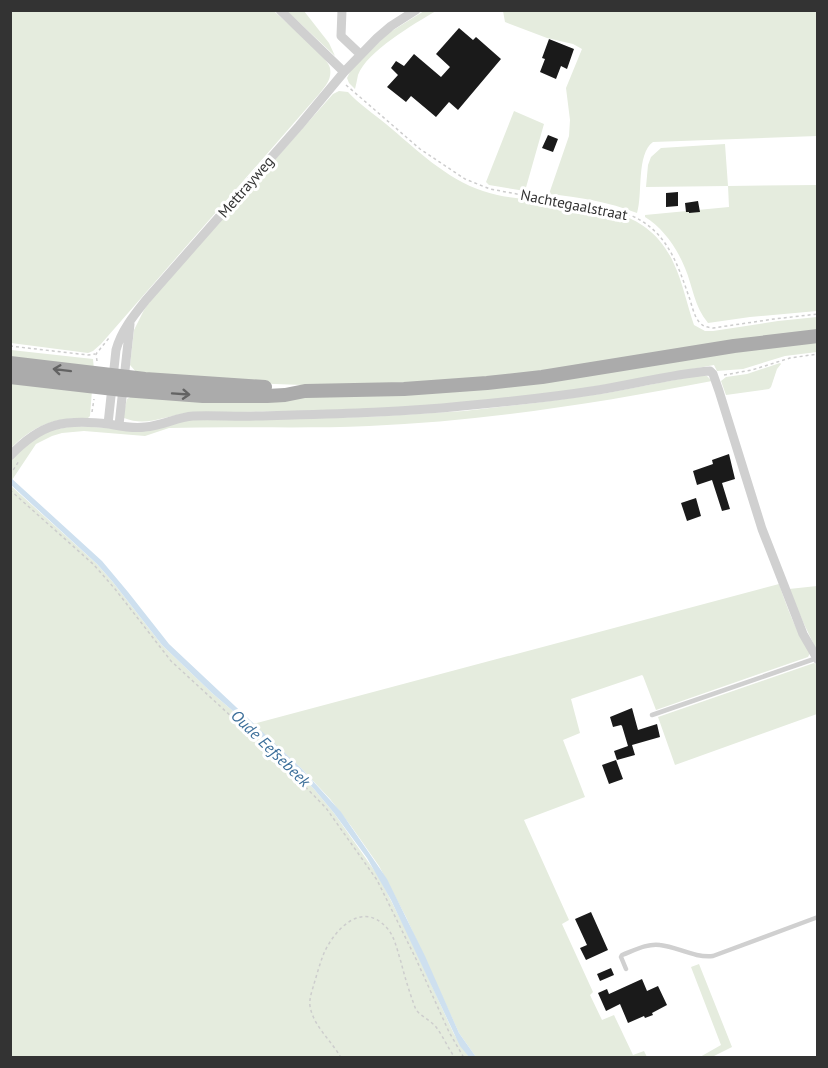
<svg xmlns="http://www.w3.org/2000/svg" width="828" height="1068" font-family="'PT Sans',sans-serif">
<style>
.green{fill:#e5ecde}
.water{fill:#cee0ef}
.building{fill:#1a1a1a}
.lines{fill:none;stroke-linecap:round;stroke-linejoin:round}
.path{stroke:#cdcdcd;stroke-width:1.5;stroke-dasharray:3 3;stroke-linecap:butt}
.service{stroke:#d0d0d0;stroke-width:4.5}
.minor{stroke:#d0d0d0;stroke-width:9}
.primary{stroke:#ababab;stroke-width:14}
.oneway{stroke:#636363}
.labels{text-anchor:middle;stroke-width:6;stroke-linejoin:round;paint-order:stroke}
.street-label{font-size:15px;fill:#333;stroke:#fff}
.water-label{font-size:16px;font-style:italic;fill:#3c6f9a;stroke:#fff}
</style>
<rect width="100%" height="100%" fill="#fff"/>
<path class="green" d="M11,11H274C284,21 328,56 330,68C332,79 326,85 320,93L101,344L93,351L88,353L11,343Z
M287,11H304L329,43L335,56Z
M424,11H436C414,24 367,51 358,75C357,80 356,85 355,89L349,83L347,78L351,70L387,34Z
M503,11H817V136L653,142C636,154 643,195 637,213C609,202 579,197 549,194L569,136L570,120L566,88L582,49L573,44L547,38L505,22Z
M339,91L348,92C359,104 374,114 386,124C416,149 446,179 483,191C503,198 526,199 546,201C598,208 650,209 674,264C683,283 687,305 694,325L705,331H713L778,321L817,317V330L505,376L429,382L303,385L247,383L137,373L130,365L134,330L144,310L154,296L333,94Z
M514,111L544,124L525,191L489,185L486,182Z
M725,144L728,186L817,185V311L750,317L708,323C694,306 693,287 685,268C677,248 663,228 645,217V215L729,207L728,186L646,187L648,165L651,157L661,148Z
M817,341V352L785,356L743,369L717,371L714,365C645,378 576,391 506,399C400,411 293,411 187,413C165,416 146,427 124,418V411L127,399L132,396L267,398L675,360Z
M11,350L93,359L94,370L11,359Z
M780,363L781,364L777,369L771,387L769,389L726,395L721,381L726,377L747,374Z
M695,376H707L712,381C599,403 484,421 369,426C302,429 235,426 169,428L145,436L84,431L62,433L52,436L36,444L12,480L11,478L10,461L32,440L52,430L74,426L144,430L190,420L369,417L464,411L535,403L607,393Z
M10,381L92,390L90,416L88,418C55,417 34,425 11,448Z
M10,485L97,564L112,581L162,645L212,693L247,723L314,789L334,813L379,877L410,938L454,1034L469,1057H11Z
M779,584C787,607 796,632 810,653L808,657L656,710L643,676L642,675L571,699L580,733L563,740L585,797L524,820L569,920L562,924L593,992L590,995L602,1020L614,1015L633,1055L644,1051L647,1057H476L459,1033L406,917L379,866L351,826L330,799L302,769L253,724Z
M817,586V651L804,624L789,589Z
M814,663L817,665V714L675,765L658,717Z
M699,964L732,1047L712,1057H700L721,1045L691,967Z"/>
<path class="water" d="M11,478L102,561L128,592L169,644L302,769L341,812L387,879L425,956L459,1033L476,1057H469L460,1046L391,900L367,858L334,813L314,789L247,723L212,693L162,645L112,581L97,564L11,485Z"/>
<path class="building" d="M459,28L473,40L476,37L501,59L458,110L449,102L436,117L411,96L406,102L387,87L398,75L391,68L396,61L404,66L414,54L441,77L450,67L436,54Z
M549,39L574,49L567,69L561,66L556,79L540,72L545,59L542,58Z
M548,135L558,139L553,152L542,148Z
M678,192V206L666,207V193Z
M698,201L700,212L689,213V212H686L685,203Z
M729,454L735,479L722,483L730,509L722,511L712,480L697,485L693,471L713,464L712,460Z
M696,498L701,516L687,521L681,503Z
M632,708L638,730L657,724L660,737L632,745L635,755L617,760L614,751L628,746L622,726L621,725L613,727L610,717Z
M616,760L623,779L609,784L602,765Z
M591,912L608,950L586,960L580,948L587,945L575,919Z
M611,968L614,975L600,981L597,974Z
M642,979L647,991L658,986L667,1005L652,1013L653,1015L645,1018L644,1016L628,1023L620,1004L606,1011L598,993L607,989L609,994Z"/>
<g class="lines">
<path class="path" d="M346,85L420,149L465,179L490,189L630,215C666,230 677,262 689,297C692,305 694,317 700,323C704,327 707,327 713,328L774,319L818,314
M10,346L88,355L95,354
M97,361L96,354L109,338
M724,375L752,370L790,358L818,354
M92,412L94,399
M10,475L19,461
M10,490L93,564L115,589L171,661L284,765L326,808L377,880L416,959L449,1032L464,1058
M341,1058C332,1041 313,1026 310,1006C309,999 312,991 314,984C317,974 320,963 324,953C335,929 362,900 387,928C395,937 397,950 401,962C405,978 410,994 416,1010C422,1017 430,1020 436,1027C443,1036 448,1048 455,1058"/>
<path class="service" d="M652,715L817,658
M626,969L621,957L622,955C633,951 647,943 660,945C678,947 694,958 713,956L818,917"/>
<path class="minor" d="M280,10L344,72
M342,10L341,36L360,54
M108,424L116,350C121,331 134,315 146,300L299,126L344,72L377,38L391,26L416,10
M119,425L130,324
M10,456C42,422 65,419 109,424C120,426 133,429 145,427C162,426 177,417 193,416C215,415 236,417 257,416C326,414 394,413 462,406C507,402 553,397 598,390C635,384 673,374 710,371L713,374L719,391L762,529L803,634L818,660"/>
<path class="primary" d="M10,363L145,379L265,387
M10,377L123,390L203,396H267L285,395L305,391L404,389L487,383L542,377L734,346L818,336"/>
</g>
<defs><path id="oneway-shaft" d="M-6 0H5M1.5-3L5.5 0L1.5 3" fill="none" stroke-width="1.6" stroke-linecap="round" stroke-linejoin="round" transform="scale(1.5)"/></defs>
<g class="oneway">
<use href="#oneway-shaft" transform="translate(62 370) rotate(-173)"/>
<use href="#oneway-shaft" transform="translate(181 394) rotate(4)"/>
</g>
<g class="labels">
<g class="street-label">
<text transform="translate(246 187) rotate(-49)" y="5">Mettrayweg</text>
<text transform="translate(574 205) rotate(11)" y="5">Nachtegaalstraat</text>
</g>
<g class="water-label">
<text transform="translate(271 748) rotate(44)" y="6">Oude Eefsebeek</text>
</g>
</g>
<rect width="828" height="1068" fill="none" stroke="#333333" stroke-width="24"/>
</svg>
